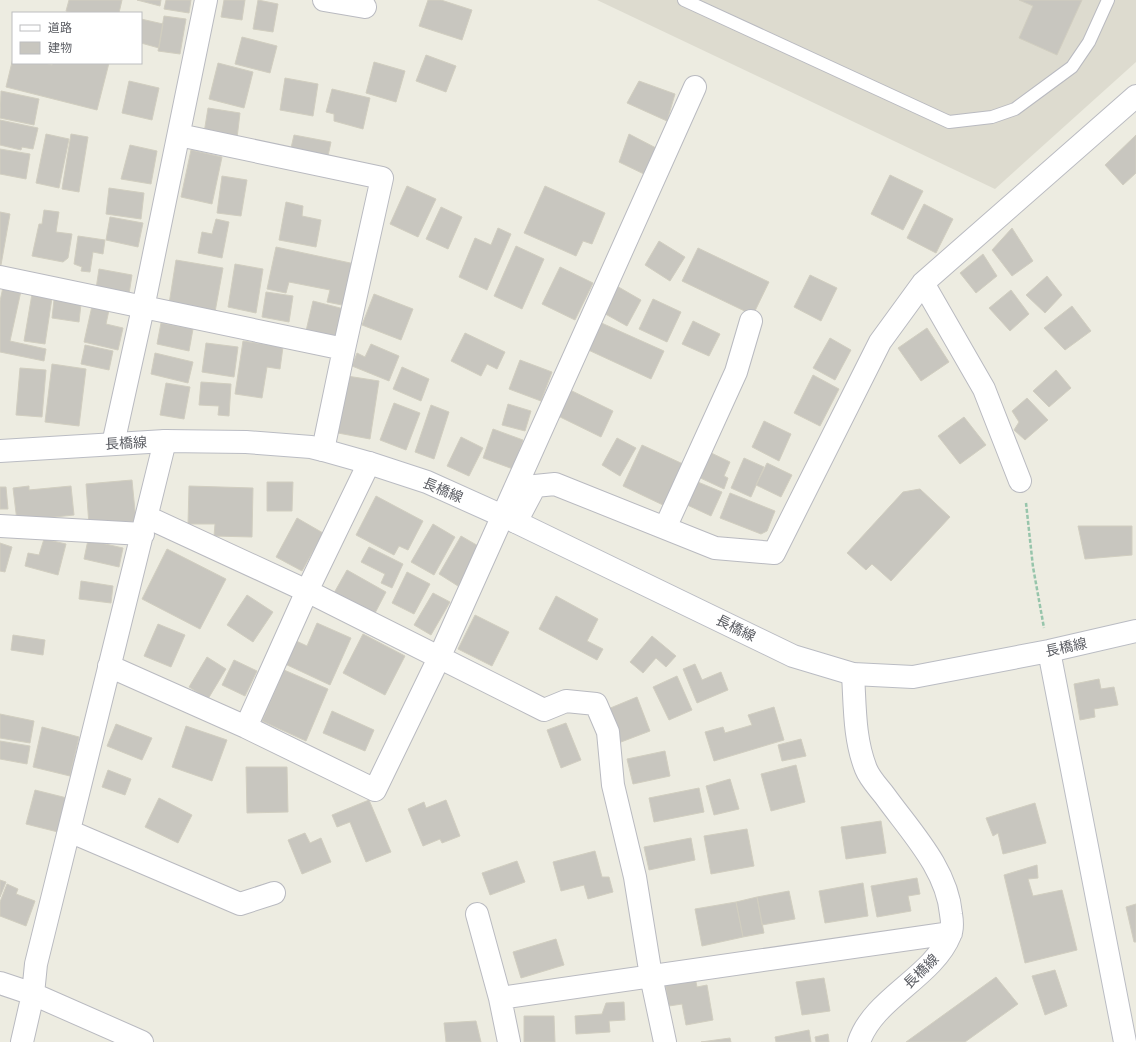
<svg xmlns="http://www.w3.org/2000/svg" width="1136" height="1042" font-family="'Alegreya Sans','Noto Sans JP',sans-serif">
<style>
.education{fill:#dddbcf}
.building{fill:#c8c6bf;stroke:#d1cec0}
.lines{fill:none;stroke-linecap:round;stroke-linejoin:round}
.lane-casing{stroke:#b9bac0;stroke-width:14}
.street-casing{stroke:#b9bac0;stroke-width:24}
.secondary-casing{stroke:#babcc3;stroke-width:24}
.path{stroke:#97c5ab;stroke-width:2.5;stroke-dasharray:4 2;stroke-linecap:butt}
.lane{stroke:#fff;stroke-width:12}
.street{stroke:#fff;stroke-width:22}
.secondary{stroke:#fff;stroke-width:22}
.labels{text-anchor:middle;stroke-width:3.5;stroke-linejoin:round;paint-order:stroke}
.street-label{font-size:14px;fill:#5a5c62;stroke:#fff}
</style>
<rect width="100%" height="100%" fill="#edece1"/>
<path class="education" d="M597,0H1136V62L995,189Z"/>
<path class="building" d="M69,0H122L119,13H74L66,11Z
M137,0H161L160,6Z
M166,0H191L189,13L164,9Z
M224,0H245L242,20L221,17Z
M258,0L278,4L273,32L253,29Z
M428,0H441L472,10L462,40L419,26Z
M1019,0H1082L1057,55L1019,38L1033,6Z
M164,16L186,19L180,54L158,51Z
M141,19L163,24L159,48L141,43Z
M242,37L277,46L270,73L235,64Z
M426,55L456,66L446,92L416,81Z
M13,58V63H44L52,65L53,63H109L97,110L6,87Z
M374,62L405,71L396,102L366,93Z
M218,63L253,72L244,108L209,99Z
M285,78L318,84L313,116L280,110Z
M129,81L159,88L152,120L122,113Z
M639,81L675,94L667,121L627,103Z
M332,89L370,98L363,129L334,121V114L326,112Z
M1,91L39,99L34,125L0,118Z
M208,108L240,113L237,138L204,133Z
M0,120L38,128L33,149L22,147L21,150L0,145Z
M46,134L69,139L59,188L36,183Z
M71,134L88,137L79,192L62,189Z
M629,134L656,148L646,175L619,162Z
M294,135L331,142L328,156L291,148Z
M1136,135V173L1123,185L1105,165Z
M130,145L157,151L151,184L121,179Z
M0,149L30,154L26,179L0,174Z
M191,150L222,157L212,204L181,197Z
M890,175L923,191L903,230L871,214Z
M222,176L247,180L241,216L217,213Z
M407,186L436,199L418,237L390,224Z
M545,186L605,213L592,244L583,241L576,256L524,233Z
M109,188L144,193L141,219L106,214Z
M286,202L303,206L302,216L321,220L316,247L279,240Z
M924,204L953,219L936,253L907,238Z
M441,207L462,217L448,249L426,239Z
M44,210L59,212L56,232L72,234L68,258L63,262L32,256L39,224H42Z
M0,212L10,214L1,265H0Z
M110,217L143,223L138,247L106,240Z
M216,219L229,222L222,258L198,253L202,232L212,234Z
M498,228L511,234L487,290L459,277L475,238L491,245Z
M1012,228L1033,261L1012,276L992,250Z
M78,236L105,240L103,254L93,252L90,272L81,271L82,267L74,264Z
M659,241L685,257L670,281L645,265Z
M516,246L544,259L522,309L494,296Z
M276,247L355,264L347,306L327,302L330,290L289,282L286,293L267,289Z
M698,248L769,282L753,315L682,281Z
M983,254L997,276L976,293L960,273Z
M176,260L223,268L215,312L169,304Z
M235,264L263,269L256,313L228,307Z
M560,267L593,283L575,320L542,304Z
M99,269L132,275L129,294L96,289Z
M810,275L837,288L821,321L794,307Z
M1047,276L1062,295L1045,313L1026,295Z
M615,285L641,300L627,326L600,311Z
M3,287L21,291L10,341L46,349L44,361L0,352V301Z
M1011,290L1029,314L1010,331L989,308Z
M266,292L293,296L289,322L262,317Z
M32,294L52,298L45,344L24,341Z
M374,294L413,309L401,340L362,325Z
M653,299L681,312L667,342L639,329Z
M54,300L81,304L79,322L52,318Z
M313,301L344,309L338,338L306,331Z
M92,306L109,310L106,324L123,328L118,350L84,342Z
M1072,306L1091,331L1065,350L1044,328Z
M597,321L664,351L651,379L584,348Z
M693,321L720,334L709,356L682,344Z
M161,323L193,329L189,351L157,344Z
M927,328L949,362L921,381L898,348Z
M465,333L505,352L497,369L487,364L481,376L451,361Z
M830,338L851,350L835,380L813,368Z
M243,341L283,347L280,369L267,367L262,398L235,394Z
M206,343L238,347L234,377L202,372Z
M371,344L399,356L389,381L352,366L357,353L365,357Z
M85,345L113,351L109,370L81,364Z
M155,353L193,362L188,383L151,374Z
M520,360L552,372L541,401L509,389Z
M52,364L86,369L79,426L45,422Z
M402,367L429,379L421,401L393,389Z
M20,368L46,370L42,417L16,415Z
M1056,370L1071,388L1049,407L1033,391Z
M813,375L839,389L820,426L794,413Z
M347,376L379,381L370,439L338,433Z
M201,382L231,384L229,416L218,415L219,406L199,405Z
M166,383L190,387L184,419L160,415Z
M568,389L613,411L601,437L556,415Z
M1027,398L1048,420L1025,440L1014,430L1019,422L1012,411Z
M394,403L420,413L406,450L380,440Z
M508,404L531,411L525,431L502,425Z
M431,405L449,412L434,459L415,452Z
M964,417L986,445L960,464L938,436Z
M764,421L791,434L779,461L752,447Z
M493,429L523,440L513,469L483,458Z
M461,437L483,448L469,476L447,466Z
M617,438L636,448L620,476L602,465Z
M642,445L683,464L663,505L623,486Z
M705,450L730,462L724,476L728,478L724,489L694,475Z
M744,458L764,467L751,497L731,488Z
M767,463L792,475L781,497L756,485Z
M132,480L136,521L89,525L86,484Z
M693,480L722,492L711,516L683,503Z
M267,482H293L292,511H267Z
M29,486V490L71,486L74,515L17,521L13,488Z
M189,486L253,488L252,537L214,536L215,524H188Z
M0,487H6L8,509H0Z
M920,489L950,517L891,581L872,564L866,570L847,553L903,492Z
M730,493L775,511L767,531L761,534L720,518Z
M376,496L423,521L408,550L399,546L394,555L356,535Z
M297,518L323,533L302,571L276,557Z
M433,524L455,537L434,575L411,562Z
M1078,526H1132V555L1085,559Z
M461,536L480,547L458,586L439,574Z
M44,539L66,544L58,575L25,566L28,553L39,555Z
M88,540L123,548L119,567L84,559Z
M0,543L12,547L5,572L0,571Z
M369,547L403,564L392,588L381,583L385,574L361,562Z
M167,549L226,579L200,629L142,599Z
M347,570L386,592L374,615L334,593Z
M407,572L430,584L414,614L392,603Z
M81,581L113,586L111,603L79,599Z
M433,593L450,602L431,635L414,625Z
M247,595L273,612L253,642L227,625Z
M556,596L598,619L587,641L603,649L597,660L539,629Z
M475,615L509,632L492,666L458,649Z
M317,623L351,638L330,685L283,663L294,640L307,646Z
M158,624L185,635L171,667L144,656Z
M363,634L405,656L385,695L343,673Z
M13,635L45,640L43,655L11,650Z
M652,636L676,656L666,667L656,658L643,673L630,662Z
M207,657L226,669L208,699L189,687Z
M234,660L257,671L245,696L222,685Z
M695,664L702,680L721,672L728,690L697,703L683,669Z
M284,670L328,689L306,741L262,721Z
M677,676L692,710L669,720L653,687Z
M1099,679L1101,689L1114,687L1118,705L1094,709L1095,717L1080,720L1074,684Z
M637,697L650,731L621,742L608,709Z
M774,707L784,740L714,761L705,732L723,727L725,733L752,725L748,715Z
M332,711L374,730L365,751L323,733Z
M0,714L34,721L30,743L0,738Z
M566,723L581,760L561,768L547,730Z
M116,724L152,738L142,760L107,746Z
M186,726L227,740L212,781L172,767Z
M42,727L79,737L70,776L33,767Z
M801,739L806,756L782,761L778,745Z
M0,741L30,746L27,764L0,759Z
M665,751L670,776L633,784L627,759Z
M796,765L805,802L771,811L761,774Z
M246,767H287L288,812L247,813Z
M108,770L131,779L125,795L102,787Z
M730,779L739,809L714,815L706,786Z
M699,788L704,812L654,822L649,798Z
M35,790L75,800L66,834L26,824Z
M159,798L192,815L178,843L145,827Z
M369,800L391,852L366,862L350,822L337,827L332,815Z
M446,800L460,836L442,843L440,839L423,846L408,809L424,802L426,808Z
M1035,803L1046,843L1003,854L998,833L993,836L986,818Z
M881,821L886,853L846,859L841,827Z
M747,829L754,866L711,874L704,836Z
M305,833L310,843L321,838L331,862L302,874L288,840Z
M691,838L695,860L649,870L644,847Z
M595,851L602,877H609L613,892L588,899L584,885L561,891L553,862Z
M517,861L525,882L490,895L482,873Z
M1037,865L1038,878L1028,879L1033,896L1062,890L1077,950L1025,963L1004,875Z
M917,878L920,894L908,896L911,911L877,917L871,886Z
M0,880L6,882L0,897Z
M863,883L868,916L825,923L819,891Z
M7,884L18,889L16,894L35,901L26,926L0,916V902Z
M789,891L795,919L762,925L757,897Z
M757,897L764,933L743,937L736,902Z
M736,902L743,937L702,946L695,909Z
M1136,904V942H1134L1126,907Z
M556,939L564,965L521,978L513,952Z
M1055,970L1067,1006L1045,1015L1032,976Z
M695,977L697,987L707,985L713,1020L686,1025L682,1004L669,1006L665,983Z
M996,977L1018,1004L965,1042H906Z
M824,978L830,1011L802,1015L796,982Z
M624,1002L625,1020L609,1021L610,1032L576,1034L575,1016L602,1014L606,1003Z
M524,1016H554L555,1042H524Z
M476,1021L481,1042H446L444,1023Z
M809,1030L811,1042H776L775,1037Z
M828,1034L829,1042H816L815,1037Z
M730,1038L731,1042H701Z"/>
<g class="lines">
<defs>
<path id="lane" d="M684,0L949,122L992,117L1015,109L1072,67L1089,42L1108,0"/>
<path id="street" d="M324,0L365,7
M179,135L382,178L344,349L323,450
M0,277L344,349
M923,283L984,389L1020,481
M113,444L143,308L206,0
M147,517L307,591L544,710L566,701L596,704L608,732L613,785L635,877L651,976L665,1042
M516,522L535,486L555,484L715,548L774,553L880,342L923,283L1136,96
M0,526L143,534
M665,528L736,372L751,321
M109,666L246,727L375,790L439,658L695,87
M853,674C855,706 854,739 866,769C870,779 879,788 885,796C911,832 947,869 951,914C952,920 953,929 950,935C933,977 873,999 859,1042
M246,727L307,591L369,463
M69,831L240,904L274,893
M477,914L500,998L509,1042
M0,983L33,994L142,1042
M500,998L951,933
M22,1042L33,994L36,964L165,441"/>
<path id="secondary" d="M0,451L165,441L246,442L311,447L323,450L369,463L427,482L516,522L793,656L853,674L913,677L1049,651L1136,631
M1049,651L1125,1042"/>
</defs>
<use href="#lane" class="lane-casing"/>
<use href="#street" class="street-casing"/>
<use href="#secondary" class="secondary-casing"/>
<path class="path" d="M1026,503L1033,567L1044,628"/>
<use href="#lane" class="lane"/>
<use href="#street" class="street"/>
<use href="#secondary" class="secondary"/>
</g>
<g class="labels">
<g class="street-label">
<text transform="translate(126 443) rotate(-3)" y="5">長橋線</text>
<text transform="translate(443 490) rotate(23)" y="5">長橋線</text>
<text transform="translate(736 628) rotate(26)" y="5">長橋線</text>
<text transform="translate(1066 647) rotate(-12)" y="5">長橋線</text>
<text transform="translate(921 971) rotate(-44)" y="5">長橋線</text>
</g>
</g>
<rect x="12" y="12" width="130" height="52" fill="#ffffff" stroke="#bdbec0"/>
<rect x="20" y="25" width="20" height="6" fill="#ffffff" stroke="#bdbec0"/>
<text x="48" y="32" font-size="12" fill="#5a5c62">道路</text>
<rect x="20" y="42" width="20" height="12" fill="#c8c6bf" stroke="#bdbec0"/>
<text x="48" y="52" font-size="12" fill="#5a5c62">建物</text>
</svg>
